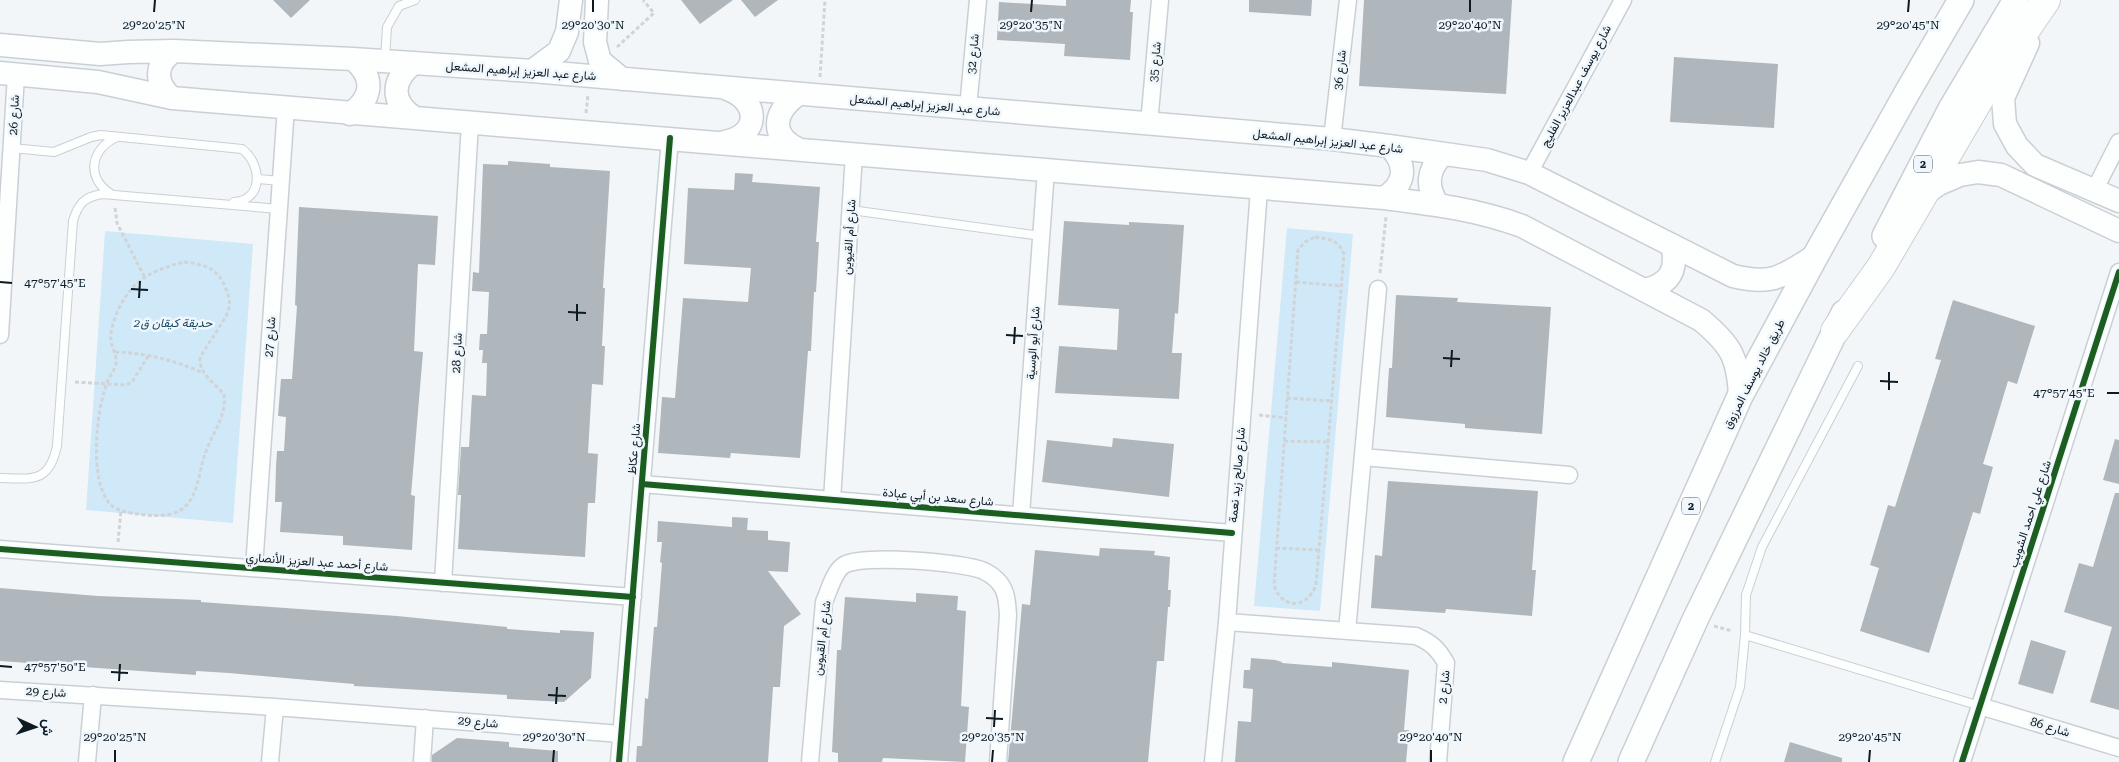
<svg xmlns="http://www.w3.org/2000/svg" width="2119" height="762" font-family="'Roboto Serif',Vazirmatn,serif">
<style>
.green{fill:#cfe9f9}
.building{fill:#afb7bc}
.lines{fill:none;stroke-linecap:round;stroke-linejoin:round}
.lane-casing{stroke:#c8d0d5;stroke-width:10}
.street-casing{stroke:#c8d0d5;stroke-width:19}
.secondary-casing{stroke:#c8d0d5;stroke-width:25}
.primary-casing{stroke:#c8d0d5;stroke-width:28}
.highway-casing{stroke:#c8d0d5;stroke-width:30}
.path{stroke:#d1d3d6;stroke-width:3;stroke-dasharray:4 2.5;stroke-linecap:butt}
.lane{stroke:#fdfefe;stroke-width:8}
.street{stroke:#fdfefe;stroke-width:16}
.secondary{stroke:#fdfefe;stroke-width:22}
.primary{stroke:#fdfefe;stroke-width:25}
.highway{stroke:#fdfefe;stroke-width:28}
.cycleway-casing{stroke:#f0f7fc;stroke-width:9}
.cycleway{stroke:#1b5e20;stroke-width:6}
.ticks{fill:none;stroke:#0d1a22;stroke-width:2}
.labels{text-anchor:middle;stroke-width:5;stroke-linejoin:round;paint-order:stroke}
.shield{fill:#f0f7fc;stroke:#515c63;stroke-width:1}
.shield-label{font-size:11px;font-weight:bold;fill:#0d1a22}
.street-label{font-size:12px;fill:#0d1a22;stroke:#f0f7fc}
.park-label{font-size:12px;font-style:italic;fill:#15455d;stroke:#f0f7fc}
.ticks-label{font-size:12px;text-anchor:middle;fill:#0d1a22;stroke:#f0f7fc;stroke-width:5;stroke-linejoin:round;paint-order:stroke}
</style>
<rect width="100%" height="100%" fill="#f3f6f9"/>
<path class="green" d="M1287,228L1353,234L1320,611L1254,606Z
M105,231L253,244L233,523L86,510Z"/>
<path class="building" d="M273,0H310L291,18Z
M681,0H733L700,24Z
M741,0H778L755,17Z
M1066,0H1131L1130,12H1133L1130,60L1064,56L1065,44L997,40L999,2L1066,6Z
M1249,0H1312L1311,16L1249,12Z
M1364,0H1512L1506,94L1359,86Z
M1674,57L1778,64L1774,128L1670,122Z
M508,161L550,164V167L610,171L603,288H605L602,346H605L603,385L592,384L588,453L598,454L595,503H588L585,557L458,549L461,495H458L461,447H469L472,395L486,396L487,363H482L483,350H479L480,334H487L489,292L472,291L473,272L479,273L483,164L508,165Z
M735,173L753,174L752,182L820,187L816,242H819L816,292H814L811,351H808L800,458L731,453L730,458L658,453L662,397L675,398L683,298L748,302L751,268L684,264L688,188L734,190Z
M299,207L438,216L435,265L418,264L414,351L423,352L411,495L415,496L412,550L343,545V536L280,532L282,502H275L276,466L277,451H284L286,417L278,416L281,379H292L297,306L295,305Z
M1064,221L1129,225V222L1184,225L1178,314L1175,313L1172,353H1182L1179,399L1055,393L1059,346L1117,350L1119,309L1058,305Z
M1396,295L1458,298L1457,302L1551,307L1542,434L1465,428V424L1386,417L1389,368H1392Z
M1953,300L2035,326L2017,384L2008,381L1983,464L1993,467L1980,514L1973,512L1929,653L1860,631L1879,568L1870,565L1888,505L1895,507L1915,443L1941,360L1935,359Z
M1113,438L1174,444L1169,497L1042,482L1047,440L1112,447Z
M2115,439L2119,440V484L2103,480Z
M1388,481L1538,491L1532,570H1536L1532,616L1446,609L1445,613L1371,608L1375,555L1382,556Z
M2115,493H2119V710L2090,702L2112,627L2064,612L2079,563L2093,567Z
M732,517L748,518L747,530L768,531V540L790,542L788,572L768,571L801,614L784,626L780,687H773L768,762H636L637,746H642L645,698L648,699L654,627H657L662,563L660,562L662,542H657L658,521L732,527Z
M1100,548L1155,551L1154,555L1170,557L1168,590H1171L1170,607H1168L1164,661H1157L1148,762H1008L1022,604L1030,605L1035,550L1099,556Z
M0,588L98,596L201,600V602L397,616L507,627V629L560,633V630L594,632L591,678L564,702L507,699V695L354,686V684L229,673L196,671V675L0,661Z
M916,593L958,596L957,610L966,611L961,706L969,707L965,762L883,758L882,762H838V753L832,752L837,650H841L845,597L916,602Z
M2031,640L2066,651L2053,694L2018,684Z
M1251,658L1275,660L1282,662V663L1332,667V662L1409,670L1404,730H1409L1406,762H1235L1238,721L1251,722L1253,689L1243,688L1244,670H1250Z
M457,738L509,742V747L558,751V762H432V755Z
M1790,742L1842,758V762H1784Z"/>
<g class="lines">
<defs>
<path id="lane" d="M385,59L387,27L399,6L415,0
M12,148L54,152L91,137L101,135L242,149C262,164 264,200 234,202
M258,179L281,181
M111,194C85,177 91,149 117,137
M851,210L1041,236
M0,478C33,479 49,483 57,446L73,221C78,204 84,197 102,194L279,209
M1745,635L1980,706
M1715,762L1740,687L1745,635L1746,595L1762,547L1858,366"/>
<path id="street" d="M968,108L978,0
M1149,124L1160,0
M1332,139L1348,0
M1529,173L1623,0
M2094,191L2119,142
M0,335L16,75
M1363,457L1569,475
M642,484L1232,533
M832,500L854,154
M1021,515L1046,170
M0,549L633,597
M254,568L286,107
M443,583L470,123
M1227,622L1416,636C1432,643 1438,649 1446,663L1438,762
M1347,631L1378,289
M0,690L275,707L621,734
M1980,706L2119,748
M87,762L93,695
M270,762L275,707
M422,762L425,718
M619,762L670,138
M810,762L824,602C829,591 834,571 844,565C863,554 964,562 984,571C988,573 994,577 997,580C1007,590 1007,602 1008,615L998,762
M1213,762L1227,622L1259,189
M1962,762L2119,272"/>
<path id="secondary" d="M597,0L595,42L600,61L622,79
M2028,43L2003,98L2005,124L2017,146L2035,165L2119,201
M0,45L100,54L128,52L174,51L353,59L532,71L1332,139L1389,146L1487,160L1529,173L1733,276C1773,286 1783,276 1816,255
M414,63C391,80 390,102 415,118
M532,71L559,51L567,32L571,0
M0,73L98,82L172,98L1384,198C1432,204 1476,209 1522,226L1701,320C1731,345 1738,357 1740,396
M797,95C774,112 769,135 798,149
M172,98C154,83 155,63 174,51
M350,114C373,98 375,77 353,59
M724,142C760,136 761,101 727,89
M1923,195L1939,184L1960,175L1978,172L2001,175L2119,231
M1384,198C1406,184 1408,165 1389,146
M1438,205C1426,187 1427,170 1443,154
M1645,290C1670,284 1678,270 1672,245"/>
<path id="primary" d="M1885,236L1951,109L2016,0
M1576,762L1740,396L1816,255L1908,91L1961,0
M1631,762L1695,620L1844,313"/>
<path id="highway" d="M1835,331L1881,267L1986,88L2046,0"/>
</defs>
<use href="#lane" class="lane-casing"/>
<use href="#street" class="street-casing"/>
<use href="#secondary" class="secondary-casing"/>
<use href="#primary" class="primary-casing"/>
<use href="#highway" class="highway-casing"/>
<path class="path" d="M617,47L654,13L643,0
M820,77L825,0
M586,113L588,95
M115,208L117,223L145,278
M1315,237C1330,239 1338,240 1344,254L1316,585C1307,609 1282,610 1274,585L1298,250L1305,242Z
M184,262C206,265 217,267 226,289C229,296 231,304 228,312C220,328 208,343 200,358C199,373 214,383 224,394C227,417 212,433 205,454C198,473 199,499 179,511C168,517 151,516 138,514C129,513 117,511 110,504C89,481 96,411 107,383C109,376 115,371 116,363C117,355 112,348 111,341C109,327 120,303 129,292C141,275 164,267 184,262Z
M1380,273L1386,217
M1296,282L1341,286
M115,352C146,353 173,360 201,372
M75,382L126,385L132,382L149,355
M1287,398L1332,401
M1259,415L1286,418
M1284,441L1328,442
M118,542L121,510
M1276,548L1319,550
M1714,626L1732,631"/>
<use href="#lane" class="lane"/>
<use href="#street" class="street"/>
<use href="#secondary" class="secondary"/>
<use href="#primary" class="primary"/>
<use href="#highway" class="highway"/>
<defs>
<path id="cycleway" d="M642,484L1232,533
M0,549L633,597
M619,762L670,138
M1962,762L2119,272"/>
</defs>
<use href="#cycleway" class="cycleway-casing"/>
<use href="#cycleway" class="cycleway"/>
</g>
<path class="ticks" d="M154,12L155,0M593,12V0M1031,12L1032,0M1470,12V0M1908,12L1909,0M0,282L12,283M131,289L148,290M139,298L140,281M568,312L586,313M577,321V304M1006,335L1023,336M1014,344L1015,327M1443,358L1460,359M1451,367L1452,350M1880,381L1898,382M1889,390V372M2107,393H2119M0,666L12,667M111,672L128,673M119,681L120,664M548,695L566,696M556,704L557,687M986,718L1003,719M994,727L995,710M115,762V750M553,762L554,750M992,762L993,750M1431,762V750M1869,762L1870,750"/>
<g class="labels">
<g class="shield">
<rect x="1914" y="155.5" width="18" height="17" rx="4"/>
<rect x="1682" y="497.5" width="18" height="17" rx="4"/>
</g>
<g class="shield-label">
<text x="1923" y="168">2</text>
<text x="1691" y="510">2</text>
</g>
<g class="street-label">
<text transform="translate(973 54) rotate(-85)" y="4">شارع 32</text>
<text transform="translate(1155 62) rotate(-85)" y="4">شارع 35</text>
<text transform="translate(1340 70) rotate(-84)" y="4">شارع 36</text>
<text transform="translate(521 71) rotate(4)" y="4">شارع عبد العزيز إبراهيم المشعل</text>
<text transform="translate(1576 86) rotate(-62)" y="4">شارع يوسف عبدالعزيز الفليج</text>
<text transform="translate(925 105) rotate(5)" y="4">شارع عبد العزيز إبراهيم المشعل</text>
<text transform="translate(14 115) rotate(-87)" y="4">شارع 26</text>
<text transform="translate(1328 141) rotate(6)" y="4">شارع عبد العزيز إبراهيم المشعل</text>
<text transform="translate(849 237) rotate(-86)" y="4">شارع أم القيوين</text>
<text transform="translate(270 337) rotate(-86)" y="4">شارع 27</text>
<text transform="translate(1033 343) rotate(-86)" y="4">شارع أبو الوسية</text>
<text transform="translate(457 353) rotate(-87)" y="4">شارع 28</text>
<text transform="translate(1754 374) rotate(-63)" y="4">طريق خالد يوسف المرزوق</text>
<text transform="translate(634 449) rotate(-85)" y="4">شارع عكاظ</text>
<text transform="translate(1237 475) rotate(-85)" y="4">شارع صالح زيد نعمة</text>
<text transform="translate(938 497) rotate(5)" y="4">شارع سعد بن أبي عبادة</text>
<text transform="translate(2030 514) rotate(-72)" y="4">شارع علي احمد الشويب</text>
<text transform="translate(317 562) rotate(4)" y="4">شارع أحمد عبد العزيز الأنصاري</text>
<text transform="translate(822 638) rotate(-83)" y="4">شارع أم القيوين</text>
<text transform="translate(1444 687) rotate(-85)" y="4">شارع 2</text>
<text transform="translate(46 692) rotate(3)" y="4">شارع 29</text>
<text transform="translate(478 722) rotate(5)" y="4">شارع 29</text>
<text transform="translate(2050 727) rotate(17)" y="4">شارع 86</text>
</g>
<g class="park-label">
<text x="173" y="327">حديقة كيقان ق2</text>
</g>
</g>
<g class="ticks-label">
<text x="154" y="29">29°20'25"N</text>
<text x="593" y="29">29°20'30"N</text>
<text x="1031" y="29">29°20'35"N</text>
<text x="1470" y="29">29°20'40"N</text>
<text x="1908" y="29">29°20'45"N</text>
<text x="55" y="287">47°57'45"E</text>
<text x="2064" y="397">47°57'45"E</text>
<text x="55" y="671">47°57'50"E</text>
<text x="115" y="741">29°20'25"N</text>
<text x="554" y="741">29°20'30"N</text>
<text x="993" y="741">29°20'35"N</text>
<text x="1431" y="741">29°20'40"N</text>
<text x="1870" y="741">29°20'45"N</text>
</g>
<g transform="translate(35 727) rotate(93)" stroke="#f0f7fc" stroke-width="4" paint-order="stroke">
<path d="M0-4L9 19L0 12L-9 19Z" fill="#0d1a22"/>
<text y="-8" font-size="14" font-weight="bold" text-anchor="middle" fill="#0d1a22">ش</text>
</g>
</svg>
